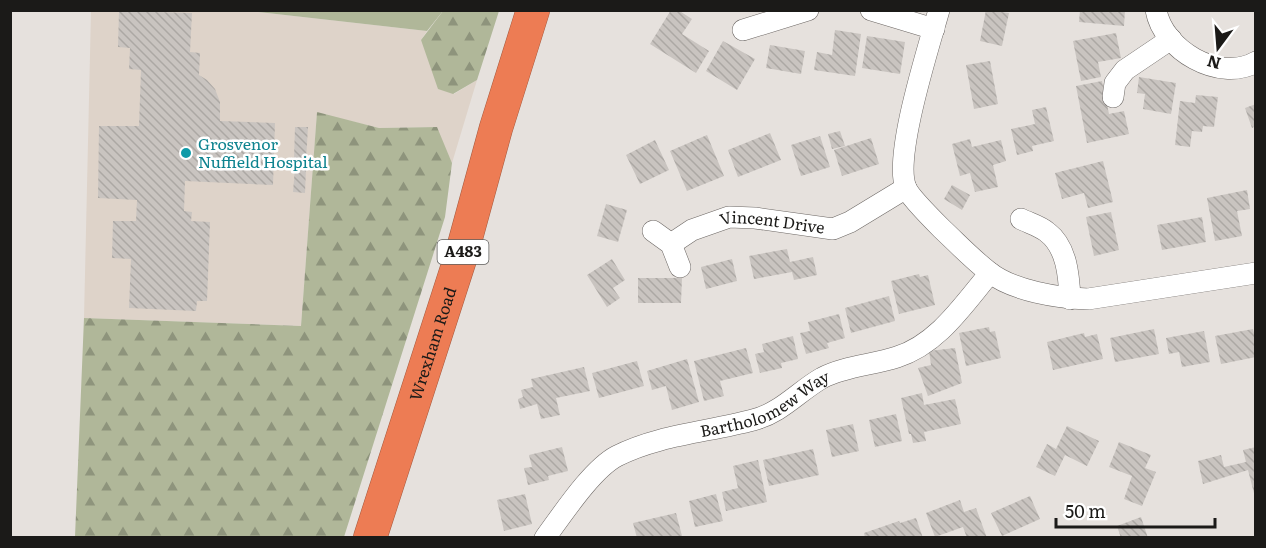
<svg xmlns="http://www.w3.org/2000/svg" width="1266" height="548" font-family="Literata,serif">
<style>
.built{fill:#ded3c9}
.forest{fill:url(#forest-firs)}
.pitch{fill:#b0b799}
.building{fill:url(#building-back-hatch)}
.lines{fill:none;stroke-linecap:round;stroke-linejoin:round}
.street-casing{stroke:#6c6764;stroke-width:22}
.highway-casing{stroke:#a45a3f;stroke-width:34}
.street{stroke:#fff;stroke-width:21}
.highway{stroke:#ed7c54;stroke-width:33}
.culture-dot{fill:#0f9aa8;stroke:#fff;stroke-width:2}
.labels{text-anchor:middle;stroke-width:5;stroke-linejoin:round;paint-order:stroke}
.shield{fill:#fff;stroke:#5f5f5d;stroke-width:1.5}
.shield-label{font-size:15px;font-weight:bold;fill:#1b1a18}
.culture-label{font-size:16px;fill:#0d838f;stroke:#fff;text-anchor:start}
.street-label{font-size:16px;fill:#1b1a18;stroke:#fff}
</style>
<defs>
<pattern id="forest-firs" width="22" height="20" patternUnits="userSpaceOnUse" patternTransform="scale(1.5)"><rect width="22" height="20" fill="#b0b799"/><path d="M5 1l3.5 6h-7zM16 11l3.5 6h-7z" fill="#8e947c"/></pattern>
<pattern id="building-back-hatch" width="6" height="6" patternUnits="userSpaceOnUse" patternTransform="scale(1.5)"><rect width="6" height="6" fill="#c9c4c0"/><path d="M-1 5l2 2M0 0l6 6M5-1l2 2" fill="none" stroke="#aca8a4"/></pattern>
</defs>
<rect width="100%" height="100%" fill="#e6e1dd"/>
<path class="built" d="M91,11H249L427,31L421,40L454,94L477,80L452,163L436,127L379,128L317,113L301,326L84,318Z"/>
<path class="forest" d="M443,11H499L477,80L453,94L438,89L421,40Z
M317,112L379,128L437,127L452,163L445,217L344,537H75L84,318L301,326Z"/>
<path class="pitch" d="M249,11H443L427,31Z"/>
<path class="building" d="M671,10H678L692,19L682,34L709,51L696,73L650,44Z
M986,10L1009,13L1002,46L980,41Z
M1080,10H1125L1124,26L1079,22Z
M119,11L192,13L190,52L200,53L199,75L207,80L215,89L220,102V121L275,123L273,185L185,181L184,211L192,212L191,221L210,222L207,301H197L196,311L129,308L131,259L112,258L113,221H136L137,200L98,198L99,126H139L141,70L129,69L130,48L118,47Z
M835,30L861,34L855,76L814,70L817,52L832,55Z
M1116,33L1121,58L1098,62L1101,77L1081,81L1073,41Z
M867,36L905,42L900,74L862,68Z
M723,41L755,59L737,90L706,71Z
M770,45L805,51L801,74L766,68Z
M990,61L998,104L974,109L966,65Z
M1139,77L1176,83L1171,114L1143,109L1145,94L1137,93Z
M1102,81L1109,114L1124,111L1129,134L1087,143L1076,86Z
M1196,95L1218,97L1214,127L1203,126L1202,132L1192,131L1190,147L1175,145L1180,101L1195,103Z
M1256,104V126L1252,128L1245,108Z
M1046,107L1054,141L1032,146L1033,151L1017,155L1011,129L1035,124L1032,110Z
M295,127H308L306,160L294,159Z
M840,131L845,146L832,149L828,134Z
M770,133L781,160L738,177L728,150Z
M707,135L724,176L687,191L670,151Z
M820,136L830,167L801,176L791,145Z
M871,138L879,164L842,176L834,150Z
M970,139L972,147L1001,140L1006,161L993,165L998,187L975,192L970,173L960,176L952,144Z
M655,140L669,170L640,184L626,155Z
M1103,161L1113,202L1088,208L1084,193L1062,199L1055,173Z
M295,168L306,169L305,193L293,192Z
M952,185L970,195L962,210L944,199Z
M1247,190L1250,209L1237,211L1242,236L1215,241L1207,198Z
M606,204L627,210L618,242L597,236Z
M1111,212L1119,250L1094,256L1086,217Z
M1202,217L1206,242L1162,250L1157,225Z
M787,249L790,262L813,257L817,275L794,280L792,272L754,279L749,256Z
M612,259L625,280L613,288L620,298L607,307L587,275Z
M732,259L737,281L706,289L701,267Z
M919,274L920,277L928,275L935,305L899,314L891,281Z
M638,278H682L681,303H638Z
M889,296L895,321L851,333L845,308Z
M839,314L845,338L827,343L829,348L806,354L800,333L810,331L808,322Z
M989,327L990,332L995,331L1001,358L966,366L959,333Z
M1154,329L1159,354L1115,362L1110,338Z
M1253,329L1254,333L1256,332V357L1221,364L1215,336Z
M1204,331L1210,362L1182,367L1179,352L1169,354L1166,338Z
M1084,333L1085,337L1097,334L1103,359L1053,370L1047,342Z
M793,336L798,359L781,363L782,368L760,373L755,354L764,352L762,344Z
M746,348L753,373L720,381L724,396L704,401L694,361Z
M955,348L962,383L928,396L918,368L931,365L929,351Z
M687,359L699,402L672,410L666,386L652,390L647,371Z
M637,361L644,386L599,398L592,373Z
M584,367L590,391L556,398L560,415L541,419L537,404L520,409L518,399L523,397L521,390L533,387L531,379Z
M922,393L924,405L955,399L961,424L924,432L926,441L913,443L911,434H909L901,398Z
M896,414L902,441L875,447L869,420Z
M853,424L859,451L832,457L826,430Z
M1067,426L1099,441L1087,466L1065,455L1055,476L1036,467L1047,444L1056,449Z
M1119,442L1151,455L1145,468L1156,472L1142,506L1124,499L1132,476L1109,467Z
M562,447L568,471L548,476L549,480L528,485L524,468L532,467L529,455Z
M1256,447V501L1248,470L1203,484L1198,461L1221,455L1224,467L1246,462L1243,450Z
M813,449L819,475L769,486L763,460Z
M758,460L767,502L726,511L722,492L738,488L733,466Z
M525,494L532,524L504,531L497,500Z
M716,494L723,521L695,527L689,501Z
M1030,496L1040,519L1002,536L991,513Z
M960,500L964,512L976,508L987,538H967L963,527L935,537L926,513Z
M676,513L682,536L637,538L633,523Z
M1141,517L1148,538H1121L1117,526Z
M916,518L923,538H865L864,533L899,521L900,523Z"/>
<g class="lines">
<defs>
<g id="street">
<path d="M871,10L934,29"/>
<path d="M939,10C929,46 893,157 906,188C910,197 934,221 942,229C957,243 972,259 989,272C1013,291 1058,298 1088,299L1256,273"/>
<path d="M1156,10C1163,50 1219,83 1256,62"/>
<path d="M743,30L808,10"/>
<path d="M1113,97L1115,83L1125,70L1171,39"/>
<path d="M1021,219C1029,223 1040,226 1047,232C1067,247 1069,276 1070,299"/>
<path d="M653,231L671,244L680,267"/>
<path id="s1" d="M671,244L692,230L729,217L755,218L833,229L850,222L906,188"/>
<path id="s2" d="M545,538C562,515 592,469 617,456C658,435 708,432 753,420C781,413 799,391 822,378C845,366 873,365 897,357C938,344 963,305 990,273"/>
</g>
<g id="highway">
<path id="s3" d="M370,538L461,256L496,128L533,10"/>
</g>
</defs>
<use href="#street" class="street-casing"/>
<use href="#highway" class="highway-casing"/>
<use href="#street" class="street"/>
<use href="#highway" class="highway"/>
</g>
<circle class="culture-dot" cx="186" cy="153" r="6"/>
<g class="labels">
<rect class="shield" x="437.5" y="240" width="51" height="24" rx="4.5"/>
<g class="shield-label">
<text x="463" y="257">A483</text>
</g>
<g class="culture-label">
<text x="198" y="150">Grosvenor<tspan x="198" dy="18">Nuffield Hospital</tspan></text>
</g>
<g class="street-label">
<text dy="6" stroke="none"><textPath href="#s1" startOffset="108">Vincent Drive</textPath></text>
<text dy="6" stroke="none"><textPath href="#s3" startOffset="204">Wrexham Road</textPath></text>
<text dy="6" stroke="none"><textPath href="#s2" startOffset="268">Bartholomew Way</textPath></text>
</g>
</g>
<rect width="1266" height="548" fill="none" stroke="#1b1a18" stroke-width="24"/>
<g transform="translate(1218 48) rotate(196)" stroke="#ffffff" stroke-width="4.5" paint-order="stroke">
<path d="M0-4.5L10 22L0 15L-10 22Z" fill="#1b1a18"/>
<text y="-9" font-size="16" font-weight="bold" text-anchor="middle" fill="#1b1a18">N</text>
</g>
<path d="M1056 518v9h159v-9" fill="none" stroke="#1b1a18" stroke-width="3"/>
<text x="1065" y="518" font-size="18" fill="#1b1a18" stroke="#ffffff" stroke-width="4.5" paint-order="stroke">50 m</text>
</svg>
